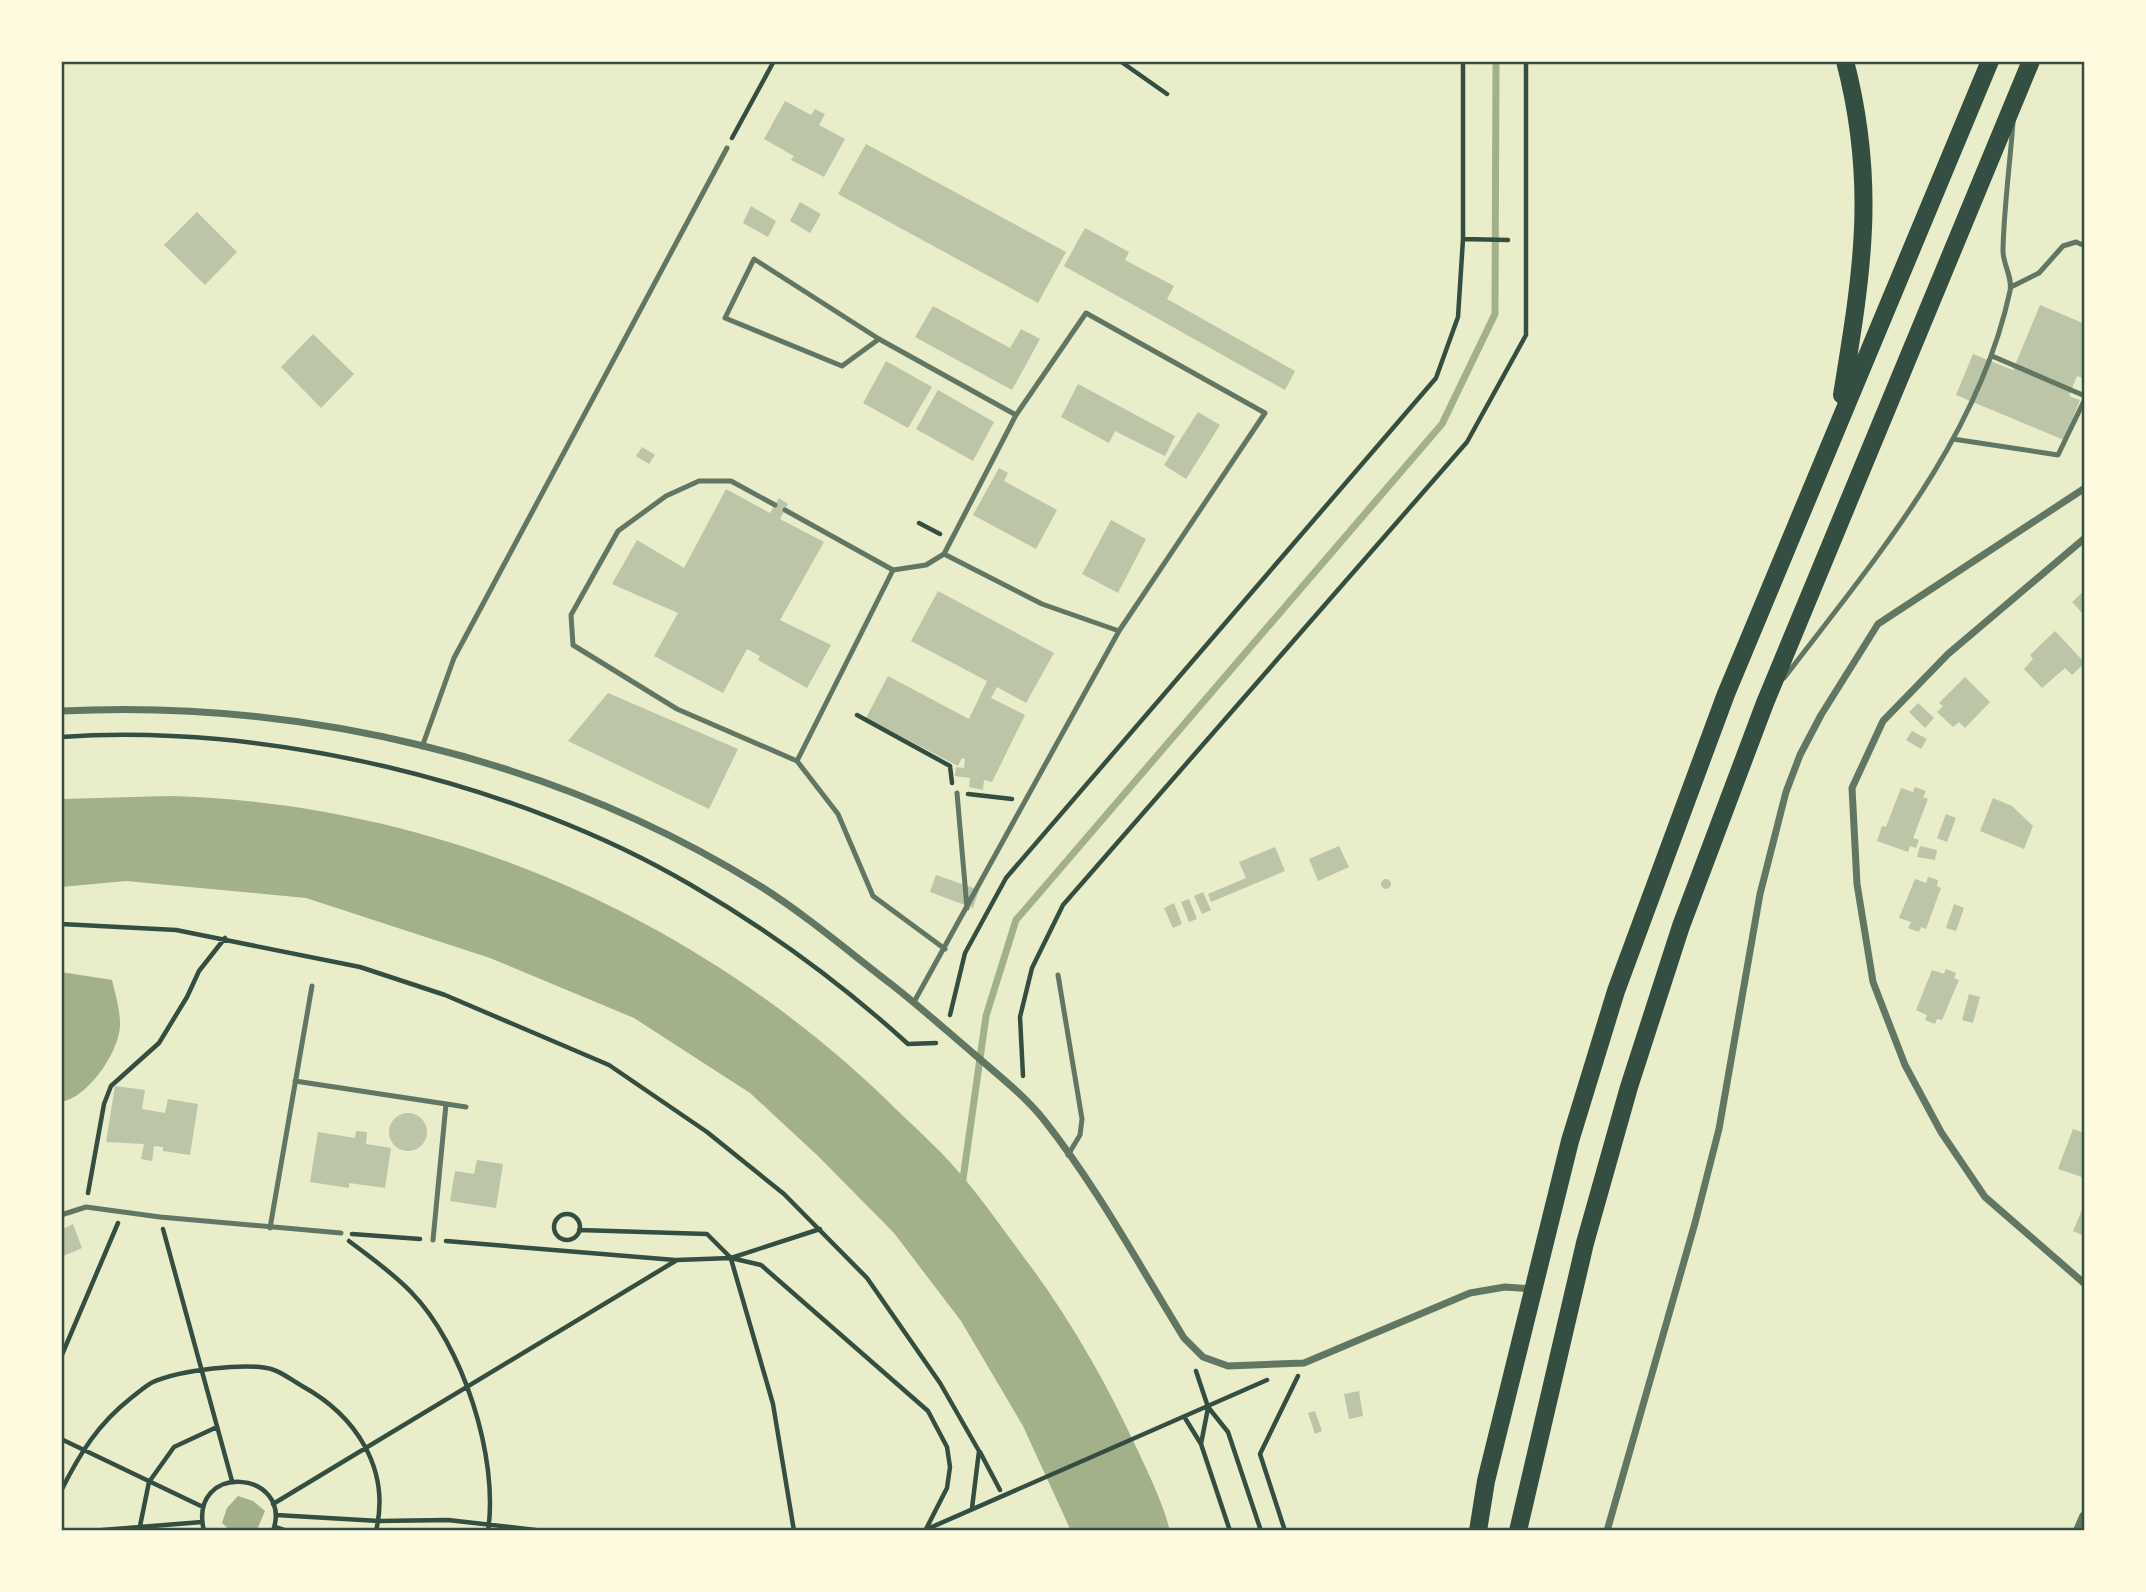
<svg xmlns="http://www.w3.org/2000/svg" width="2146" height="1592" font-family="Roboto,sans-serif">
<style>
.water{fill:#a3b18a}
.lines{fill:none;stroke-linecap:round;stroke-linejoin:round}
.stream{stroke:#a3b18a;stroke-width:7}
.building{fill:#bcc5a7}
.path{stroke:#344e41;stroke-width:4.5}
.service{stroke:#617663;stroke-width:5}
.minor{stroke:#617663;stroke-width:7}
.tertiary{stroke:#617663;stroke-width:12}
.primary{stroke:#344e41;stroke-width:18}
.neatline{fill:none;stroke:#344e41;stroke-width:2.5}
</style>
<rect width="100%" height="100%" fill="#e9edc9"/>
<path class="water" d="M169,796C442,803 706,920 899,1112C921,1133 944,1154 964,1178C988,1207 1009,1238 1032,1268C1074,1326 1108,1386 1138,1451C1150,1477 1163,1503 1170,1531H1071L1023,1426L961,1321L894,1233L818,1156L750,1093L634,1018L490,958L306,898L126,881L61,887V799Z
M61,972L112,980C115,993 120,1009 120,1023C121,1050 88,1098 61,1102Z
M238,1496L253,1501L265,1511L257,1530L231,1531L222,1523L227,1508Z"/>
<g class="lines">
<path class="stream" d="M962,1186L986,1016L1016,920L1442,424L1495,314L1496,61"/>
</g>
<path class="building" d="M785,101L811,115L815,109L825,114L819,125L845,139L824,177L791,160L794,156L764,139Z
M866,144L1066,252L1038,303L838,194Z
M800,202L821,214L810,233L790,221Z
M751,206L776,221L768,237L743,223Z
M197,212L237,252L205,285L164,245Z
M1085,228L1129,252L1125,260L1174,286L1167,299L1295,371L1285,390L1064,266Z
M2040,305L2085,324V379L2077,376L2069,396L2080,400L2064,440L1956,395L1973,354L2013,370Z
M933,306L1010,348L1021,329L1040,339L1012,390L915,337Z
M313,334L354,374L321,408L281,367Z
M886,361L932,387L908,428L863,403Z
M1078,384L1175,436L1165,456L1115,431L1109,443L1061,417Z
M938,390L994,422L973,461L916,429Z
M1198,412L1220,425L1186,479L1164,465Z
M642,447L655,455L649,464L636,456Z
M999,468L1008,473L1004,481L1057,510L1036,549L973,515Z
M726,489L770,513L779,498L788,504L780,519L824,542L780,620L831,645L807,688L758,660L760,656L747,649L723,693L654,656L678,613L612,584L637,540L684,568Z
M1111,520L1146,539L1118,593L1082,574Z
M2085,590V616L2072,602Z
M938,591L1054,653L1026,703L997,687L991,698L1025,715L992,782L984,780L983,790L969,787L970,778L955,776L956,767L964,768L965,759L962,758L958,766L866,718L888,676L969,719L987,681L911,641Z
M2055,631L2085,663L2072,675L2065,668L2042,688L2024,669L2033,659L2030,655Z
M1965,677L1990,702L1965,728L1959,722L1953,727L1937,712L1943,706L1939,703Z
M608,693L738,749L709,809L568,741Z
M1918,703L1934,718L1925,728L1909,712Z
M1912,731L1927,739L1921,749L1906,740Z
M1915,787L1926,791L1923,797L1928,799L1913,838L1919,840L1916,848L1910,846L1908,852L1877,841L1882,826L1886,827L1901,788L1913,792Z
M1993,798L2012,806L2033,826L2024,849L1980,831Z
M1946,814L1956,818L1947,842L1937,838Z
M1339,846L1349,867L1318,881L1309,859Z
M1920,846L1937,850L1935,860L1917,857Z
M1275,847L1285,871L1211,902L1208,894L1246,878L1239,862Z
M936,875L979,890L973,908L930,892Z
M1928,877L1938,880L1937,886L1941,888L1926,929L1921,927L1919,932L1908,928L1911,922L1899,918L1915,879L1926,883Z
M1381 884a5 5 0 1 1 10 0a5 5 0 1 1-10 0Z
M1203,892L1211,910L1202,914L1194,896Z
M1189,899L1197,919L1189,922L1181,902Z
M1174,903L1182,924L1173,928L1164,908Z
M1954,904L1964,908L1956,931L1946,928Z
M1946,969L1956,973L1954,978L1959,980L1942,1020L1937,1019L1935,1024L1925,1020L1927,1015L1916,1010L1932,970L1944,974Z
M1969,994L1980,997L1973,1023L1962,1020Z
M115,1086L145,1090L142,1109L165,1113L168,1099L198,1104L190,1155L163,1151V1147L154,1146L152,1161L141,1159L144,1144L106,1142Z
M389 1132a19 19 0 1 1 38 0a19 19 0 1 1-38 0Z
M2073,1129L2085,1133V1178L2058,1169Z
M356,1131L367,1132L366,1144L391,1148L385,1188L349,1183V1188L310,1182L318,1132L355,1138Z
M477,1160L503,1164L496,1208L450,1201L455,1171L474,1174Z
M2085,1203V1236L2073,1231Z
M73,1224L82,1248L61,1257V1230Z
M1359,1391L1363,1416L1349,1419L1344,1394Z
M1315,1411L1322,1431L1315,1434L1308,1413Z"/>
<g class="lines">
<path class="path" d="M1120,61L1167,94
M732,138L774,61
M1463,239L1508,240
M919,523L940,534
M857,715L950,766L952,783
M61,737C264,722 516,782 691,885C770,931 841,983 908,1044L936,1043
M968,794L1012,799
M61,924L176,930L360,967L445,995L609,1065L707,1132L784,1194L867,1278L940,1383L979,1451L972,1508
M950,1015L965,953L1006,878L1436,378L1458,317L1463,239V61
M1023,1076L1020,1017L1032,968L1063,905L1467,442L1526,335V61
M88,1193L104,1104L111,1086L159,1043L187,997L199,971L225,938
M554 1227a13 13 0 1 1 26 0a13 13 0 1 1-26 0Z
M163,1229L232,1481
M579,1230L707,1234L731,1258L761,1265L928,1411L947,1447L950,1467L947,1488L925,1531
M352,1234L420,1239
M349,1241C370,1257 393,1273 411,1292C463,1345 499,1458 488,1531
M446,1241L675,1260
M731,1259L773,1404L794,1531
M61,1357L118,1223
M1196,1371L1208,1407L1228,1432L1261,1531
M1185,1418L1201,1444L1230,1531
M61,1439L203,1507
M1201,1444L1208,1408
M980,1452L1000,1490
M61,1491C80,1453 98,1424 131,1398C138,1393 145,1386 153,1382C178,1371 248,1361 274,1370C283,1373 293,1381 302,1386C355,1415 391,1468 376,1531
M273,1504L677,1260L731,1258L820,1229
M276,1515L379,1521L448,1520L544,1531
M275,1527L287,1531
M925,1530L1267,1380
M90,1531L202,1522
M139,1531L149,1482L174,1447L217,1427
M204,1531C187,1461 294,1470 273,1531
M1285,1531L1260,1454L1298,1376"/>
<path class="service" d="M2011,287L2039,273L2063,246L2076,242L2085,246
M879,339L842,366L725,318L754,259L879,339L1016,415
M1992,356L2085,396
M1953,439L2058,455L2085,399
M775,505L731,481H699L666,496L618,531L571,615L573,645L677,709L797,761
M785,510L893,570
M944,554L926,565L893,570L797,761L838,814L873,896L945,949
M1784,678C1874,560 1978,440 2010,291C2013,277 2002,263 2003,249C2004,207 2010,164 2013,122
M422,747L454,658L727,148
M957,793L967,908
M1058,975L1082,1119L1080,1135L1068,1155
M914,1002L1119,631L1042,604L944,554L1016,415L1086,313L1265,413L1119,631
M295,1081L466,1107
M61,1215L86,1207L160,1217L341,1233
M270,1228L312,986
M433,1240L446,1104"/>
<path class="minor" d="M2085,538L1948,654L1883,721L1852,788L1857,884L1873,982L1905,1065L1941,1132L1985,1197L2085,1284
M61,711C302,699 554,758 760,886C806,915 848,951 891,984C919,1006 947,1031 974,1054C998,1075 1024,1095 1044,1120C1097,1187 1139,1265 1184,1338L1203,1357L1228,1366L1304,1363L1470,1293L1505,1287L1532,1289
M1607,1531L1695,1223L1719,1129L1760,894L1786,792L1800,755L1821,715L1878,624L2085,488"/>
<path class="tertiary" d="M2079,1531L2085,1517"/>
<path class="primary" d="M1842,395C1862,273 1877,184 1845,61
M1478,1531L1486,1481L1570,1141L1616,991L1726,694L1990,61
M1518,1531L1585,1243L1629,1087L1681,926L1765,703L2031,61"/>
</g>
<rect width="2146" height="1592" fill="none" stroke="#fefae0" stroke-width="126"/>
<rect x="63" y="63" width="2020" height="1466" class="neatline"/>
</svg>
